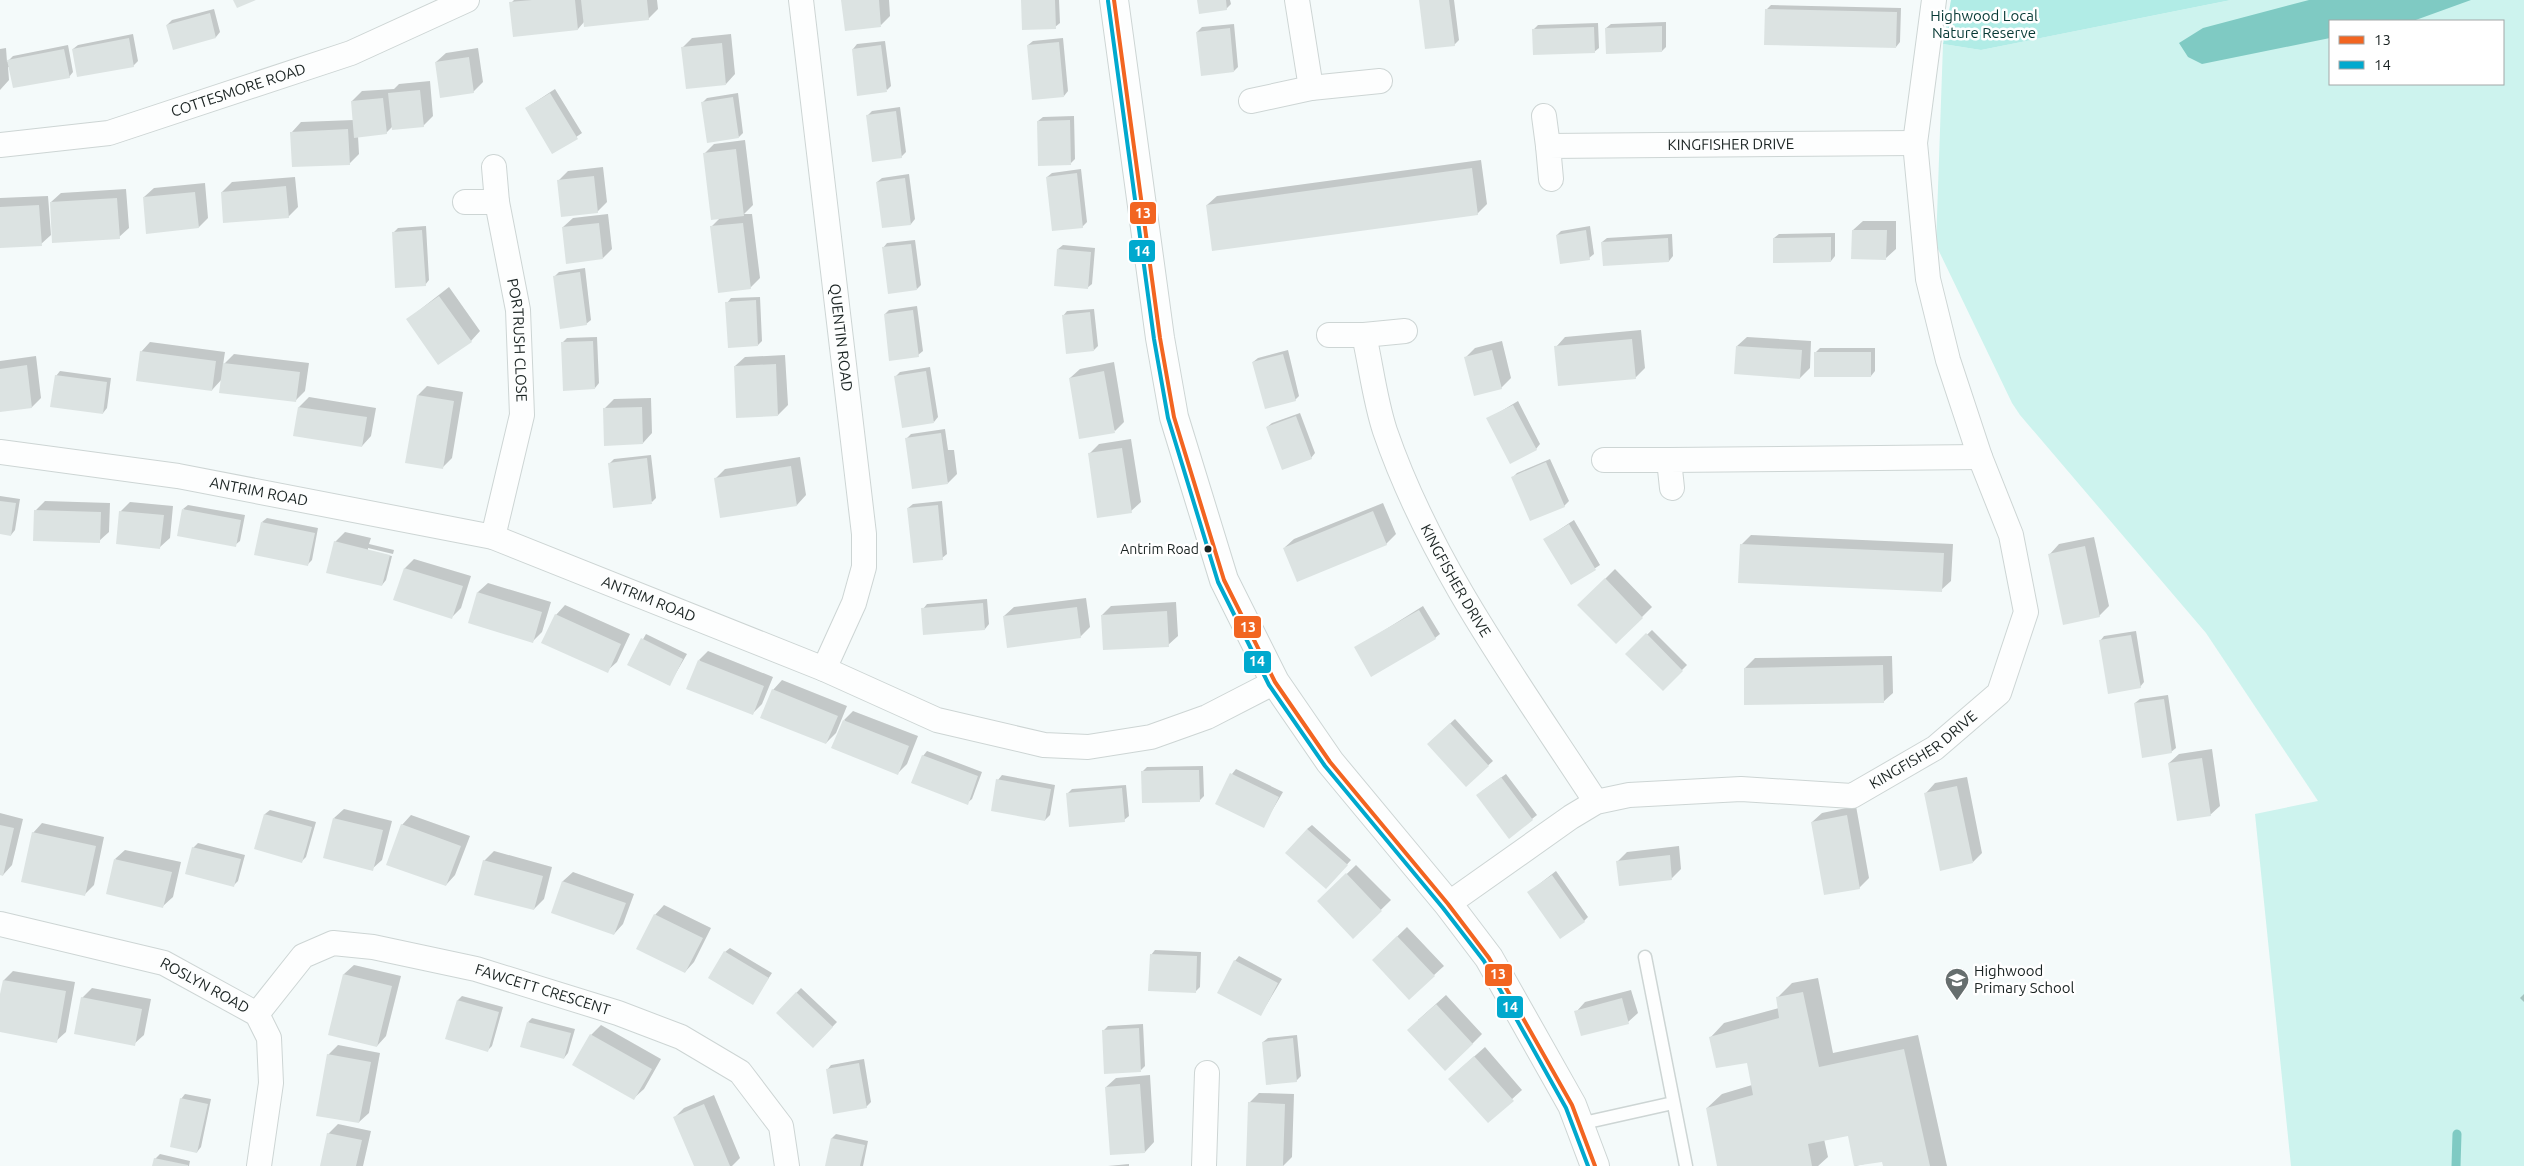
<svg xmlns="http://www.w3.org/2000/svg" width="2524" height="1166" font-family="Ubuntu,sans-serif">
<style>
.green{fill:#cdf3ee;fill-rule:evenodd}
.forest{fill:#b1ece6}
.water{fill:#7fcac3}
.shadow{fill:#0003}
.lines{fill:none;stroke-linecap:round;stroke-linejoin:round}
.stream{stroke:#7fcac3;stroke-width:9}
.building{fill:#dce3e2}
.lane-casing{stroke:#cdd5d4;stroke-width:15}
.street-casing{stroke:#cdd5d4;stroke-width:26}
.secondary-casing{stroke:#cdd5d4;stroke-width:30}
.lane{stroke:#fdfefe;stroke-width:12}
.street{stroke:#fdfefe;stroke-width:24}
.secondary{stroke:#fdfefe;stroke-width:28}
.bus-1-casing{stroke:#fff;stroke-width:8}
.bus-2-casing{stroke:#fff;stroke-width:8}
.bus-1{stroke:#f26521;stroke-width:4}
.bus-2{stroke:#00a9ce;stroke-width:4}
.bus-dot{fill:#1a2322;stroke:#fff;stroke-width:2}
.labels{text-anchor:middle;stroke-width:5;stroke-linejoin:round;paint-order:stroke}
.bus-label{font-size:14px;fill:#1a2322;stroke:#fff;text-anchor:end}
.park-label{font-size:15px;fill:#073935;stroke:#fff}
.street-label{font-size:15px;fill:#1a2322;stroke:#fff}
.poi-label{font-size:15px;fill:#1a2322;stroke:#fff;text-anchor:start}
.line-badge{stroke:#fff;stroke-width:2}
.badge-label{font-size:14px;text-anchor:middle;font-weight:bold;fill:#fff}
</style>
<rect width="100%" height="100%" fill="#f4fafa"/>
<path class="green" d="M2231,0H2524V1166H2291L2255,814L2318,801L2206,633L2020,415L2012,403L1936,245L1943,44L1981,50ZM2330,21H2503V84H2330Z"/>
<path class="forest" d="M1951,0H2231L1981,50L1943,44Z"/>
<path class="water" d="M2309,0H2471L2413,21H2330V38L2202,64L2188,57L2179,43L2203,28Z"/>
<path class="shadow" d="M514,0H657L658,9L648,19L584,22L578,29L511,3Z
M843,0H889L890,16L881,25Z
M1022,0H1059L1060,23L1055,27Z
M1198,0H1230L1231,4L1226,9Z
M1421,0H1454L1459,40L1454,45Z
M1771,5L1901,8L1900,42L1896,47L1766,10Z
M214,9L220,32L216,37L174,48L167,25L172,20Z
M1666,22V47L1662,51L1606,28L1611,24Z
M1598,23L1599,48L1594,52L1533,30L1538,25Z
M1234,24L1238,67L1234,71L1197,32L1202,27Z
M133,34L138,61L133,66L73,49L78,45Z
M731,34L735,74L726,84L683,47L692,38Z
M1063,38L1068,91L1064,96L1028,45L1033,41Z
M885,41L891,86L887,90L853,49L857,44Z
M68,45L73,72L69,77L8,67L9,80L0,90V49L6,48L7,62L13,56Z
M478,48L483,82L473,92L436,62L446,53Z
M430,81L433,116L423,126L392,127L386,133L358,136L359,154L349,164L292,132L301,122L354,120L352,101L362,91L394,89L399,84Z
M555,89L582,133L553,153L526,108Z
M738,93L743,133L739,137L703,102L707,98Z
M900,107L906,152L901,157L867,116L872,111Z
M1074,116L1075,159L1071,163L1038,121L1043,117Z
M745,140L753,205L744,214H752L760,278L750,288L711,227L720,218L704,154L714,144Z
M1481,160L1487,204L1477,214L1207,205L1217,196Z
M603,167L607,202L597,212L558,181L568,171Z
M1081,169L1087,222L1082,227L1047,177L1052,173Z
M909,174L915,219L911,224L883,227L877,182L882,178Z
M295,177L298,207L288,217L222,192L232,182Z
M205,183L208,218L199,227L144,197L154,188Z
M126,189L129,228L119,237L51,202L61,193Z
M48,196L51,235L41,244L0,247V198Z
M608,214L612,249L603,258L563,227L573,218Z
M1863,221H1896V249L1886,258L1853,230Z
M426,226L429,280L425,285L393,233L398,228Z
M1590,226L1594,254L1589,258L1557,235L1561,231Z
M1835,233V256L1831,261L1774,238L1779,234Z
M1672,234L1673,256L1669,261L1602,242L1607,238Z
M915,240L921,285L917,289L883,248L887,243Z
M1063,245L1095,248L1092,284L1087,288L1058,249Z
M585,268L591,320L586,324L555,276L559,272Z
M449,287L480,331L471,341L408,319Z
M760,297L762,341L758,345L727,303L731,298Z
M917,306L923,351L918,355L885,314L889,310Z
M1094,309L1098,346L1094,350L1063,316L1067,311Z
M1641,330L1645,368L1635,378L1556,347L1565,337Z
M597,337L599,383L595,388L562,343L567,338Z
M1747,337L1811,341L1810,368L1800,378L1737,346Z
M1502,341L1511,378L1501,388L1466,357L1475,348Z
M150,342L225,352L223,365L234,354L309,363L305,391L295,401L222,379L212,390L141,352Z
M1820,348H1875V371L1871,376L1816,352Z
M1288,350L1299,396L1295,400L1253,362L1258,358Z
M785,355L788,405L778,415L735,366L745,357Z
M36,356L41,398L32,407L0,411V361Z
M1114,362L1124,422L1115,431L1070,378L1080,369Z
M930,367L938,417L934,422L895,377L900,372Z
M60,371L111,378L107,408L103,413L56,376Z
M427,386L463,392L452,458L442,468L418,395Z
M309,397L376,408L371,436L362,446L295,435L299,407Z
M651,398L652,433L643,443L604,409L614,399Z
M1518,401L1540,444L1536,449L1488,419Z
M1300,413L1315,453L1311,458L1267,427L1272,423Z
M945,429L948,450H954L957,474L948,483L906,439L911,434Z
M1131,439L1141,502L1131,511L1089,454L1099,444Z
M651,455L656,498L652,502L610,463L614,459Z
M800,457L806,495L797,505L715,479L725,469Z
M1550,459L1569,501L1564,506L1512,478L1517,473Z
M0,496L20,499L15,530L11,535L0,533Z
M45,501L110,503L109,532L99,541L35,511Z
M942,501L947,554L942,558L908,508L913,504Z
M130,502L173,506L170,538L160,547L120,512Z
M1383,503L1396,534L1386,544L1284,548L1294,539Z
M188,505L245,515L240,541L235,545L183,509Z
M267,518L318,528L312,560L307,565L262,522Z
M1574,520L1600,565L1571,584L1545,539Z
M345,532L371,538L369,544L394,550L393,554L368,548V551L392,556L386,580L382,585L335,542Z
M1751,535L1953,544L1951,581L1941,590L1741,545Z
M2094,537L2109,606L2099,616L2050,554L2059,544Z
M414,559L471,576L461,608L452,617L395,600L405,568Z
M1615,569L1652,607L1616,643L1579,605Z
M488,583L551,602L542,632L533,641L469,622L478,592Z
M1086,598L1090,627L1080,637L1004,616L1014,607Z
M987,599L989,624L985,629L923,609L927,604Z
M1176,602L1178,636L1168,645L1102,615L1111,606Z
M565,605L630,634L617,662L607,671L556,615Z
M1423,606L1440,634L1435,638L1356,648Z
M1652,630L1687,665L1663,689L1627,654Z
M2136,631L2144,682L2140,687L2100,641L2104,636Z
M646,634L687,654L669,685L629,664Z
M708,651L773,677L762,704L752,714L699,660Z
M1892,656L1893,693L1883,702L1745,668L1755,658Z
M782,680L847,706L836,733L826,743L773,690Z
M2168,695L2176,748L2171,752L2135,703L2140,699Z
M853,711L918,736L907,764L897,774L844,720Z
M1455,719L1493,761L1466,785L1428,744Z
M2212,749L2220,806L2210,815L2169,763L2179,754Z
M927,751L982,772L972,799L967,803L923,756Z
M1203,766L1204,796L1199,801L1143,771L1147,767Z
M1236,769L1283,792L1263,826L1232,774Z
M1506,774L1537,815L1509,837L1482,791Z
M1002,775L1055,785L1050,815L1045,820L998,780Z
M1967,777L1982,853L1973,862L1926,793L1935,783Z
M1126,785L1129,816L1124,820L1067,794L1072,789Z
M1856,806L1869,878L1859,888L1812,822L1822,813Z
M344,809L392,821L382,860L372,869L334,818Z
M270,810L316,822L306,857L302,861L256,848L265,814Z
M0,813L23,819L12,865L3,875L0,874Z
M411,815L470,836L455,875L446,885L402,825Z
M42,823L104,837L94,885L84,895L33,833Z
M1312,825L1351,860L1330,883L1307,829Z
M198,843L245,855L238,881L234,885L193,848Z
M1679,846L1681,869L1672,878L1618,861L1627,852Z
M125,850L181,862L173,897L163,906L115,859Z
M494,851L552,867L544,899L534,909L484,861Z
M1356,865L1391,900L1353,937L1319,901Z
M1556,871L1588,917L1584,921L1529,892Z
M573,872L634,894L623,924L614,934L553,912L563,881Z
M664,905L711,928L694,962L685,972L655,915Z
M1407,927L1444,966L1434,975L1373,960Z
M730,948L772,973L752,1003L725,952Z
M1155,950L1201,952L1200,987L1196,991L1151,955Z
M1239,956L1282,979L1261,1014L1235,961Z
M354,965L401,976L386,1036L377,1046L329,1034L344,974Z
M13,971L75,982L66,1032L56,1041L0,1031V1001L4,980Z
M1818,978L1833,1053L1918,1035L1947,1166H1884L1883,1160L1855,1166L1849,1134L1824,1139L1828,1157L1818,1166H1718L1707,1108L1722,1094L1752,1085L1748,1061L1710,1038L1724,1023L1779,1008L1777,998L1792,983Z
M92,988L151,999L144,1035L134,1044L82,998Z
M801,988L837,1022L813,1047L777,1013Z
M1631,990L1638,1013L1628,1022L1576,1012L1585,1002Z
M2524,994V1002L2520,998Z
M1446,995L1482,1034L1472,1044L1418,1020Z
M462,996L503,1007L492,1046L488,1050L447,1038L458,1000Z
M532,1018L575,1029L568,1053L564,1058L528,1022Z
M1143,1024L1145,1066L1141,1070L1103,1031L1108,1026Z
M601,1025L661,1059L644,1089L634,1098L591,1035Z
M1297,1035L1301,1076L1296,1081L1263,1042L1268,1038Z
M338,1045L380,1053L369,1113L359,1122L328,1055Z
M1485,1047L1522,1090L1488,1121L1460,1069Z
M864,1059L871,1102L866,1107L827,1070L831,1065Z
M1150,1075L1154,1142L1145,1152L1106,1087L1116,1078Z
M1259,1093L1294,1094L1292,1157L1283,1166H1257L1249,1103Z
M185,1094L211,1099L201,1147L197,1152L181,1099Z
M714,1095L740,1158L732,1166H695L675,1117L684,1108Z
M338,1124L371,1131L363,1166H321L328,1134Z
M836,1134L868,1141L863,1166H826L832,1138Z
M160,1154L190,1161L189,1166H154L155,1159Z
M1129,1164V1166H1108Z"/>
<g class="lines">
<path class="stream" d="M2456,1166L2457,1134"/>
</g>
<path class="building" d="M233,0H256L237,8Z
M532,0H575L578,30L513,37L509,2Z
M581,0H647L649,20L584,27Z
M841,0H879L881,27L845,31Z
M1021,0H1055L1056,29L1022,30Z
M1197,0H1226L1227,10L1199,14Z
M1419,0H1449L1455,46L1425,49Z
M1765,9L1897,12L1896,48L1764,45Z
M210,13L216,38L173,50L166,25Z
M1662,26V52L1606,54L1605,28Z
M1594,27L1595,53L1533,55L1532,29Z
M1230,28L1234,72L1201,76L1196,32Z
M129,38L134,67L77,77L72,49Z
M1059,42L1064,97L1032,100L1027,45Z
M722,43L726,85L686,89L681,47Z
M881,45L887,92L857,96L852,49Z
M64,49L70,78L13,88L7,60Z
M469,57L474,93L440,98L435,62Z
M420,90L424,127L392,130L388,93Z
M550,93L578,139L552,154L525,108Z
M733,97L739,138L707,143L701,102Z
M383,98L387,134L354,138L351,101Z
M896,111L902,158L872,162L866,115Z
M1070,120L1071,165L1038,166L1037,121Z
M348,129L350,165L292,167L290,132Z
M736,149L744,216L711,220L703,153Z
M1472,168L1478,215L1212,251L1206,205Z
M1077,173L1083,228L1052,231L1046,177Z
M594,176L598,213L561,217L557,180Z
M905,178L911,225L882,228L876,182Z
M286,186L289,218L223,223L221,192Z
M195,192L199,228L146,234L143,197Z
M117,198L120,239L52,243L50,202Z
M39,205L42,246L0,248V207Z
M599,223L603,259L566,264L562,227Z
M743,223L751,289L718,293L710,226Z
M422,230L426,286L395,288L392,232Z
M1586,230L1590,260L1560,264L1556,235Z
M1852,230H1887L1886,260L1851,259Z
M1831,237V262L1773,263V238Z
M1668,238L1669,262L1603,266L1601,242Z
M911,244L917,290L888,294L882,247Z
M1057,249L1091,252L1088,289L1054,286Z
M580,272L587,325L560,329L553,276Z
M439,296L472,342L438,365L406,319Z
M756,300L758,346L728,348L725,302Z
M913,310L919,357L889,361L884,314Z
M1090,312L1094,351L1066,354L1062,315Z
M1632,339L1636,379L1558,386L1554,346Z
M593,341L595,389L563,391L561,342Z
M1736,346L1802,350L1800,379L1734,374Z
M1492,350L1502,389L1474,396L1464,357Z
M140,351L216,361L212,391L136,381Z
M1814,352H1871V377H1814Z
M1283,354L1296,401L1265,409L1252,362Z
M223,363L300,372L296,402L219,393Z
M776,364L778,416L736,418L734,366Z
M27,365L32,408L0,412V369Z
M926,371L934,423L902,428L894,376Z
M1104,371L1115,433L1079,439L1069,378Z
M55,375L107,382L103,414L50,407Z
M417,395L454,401L443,469L405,463Z
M1513,405L1537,450L1510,464L1486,418Z
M298,407L367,417L362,447L293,436Z
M642,407L643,444L604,446L603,408Z
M1296,416L1312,459L1282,470L1266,427Z
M941,433L948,484L912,489L905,438Z
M1122,448L1132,513L1097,518L1088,453Z
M647,458L652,504L613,508L608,463Z
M1546,462L1565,507L1530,521L1511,477Z
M791,466L797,506L720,518L714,478Z
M0,501L16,503L11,536L0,534Z
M938,505L943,560L913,563L907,508Z
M182,509L241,520L236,547L177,536Z
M34,510L101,512L100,543L33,541Z
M119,511L164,515L160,549L116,544Z
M1373,511L1387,545L1297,582L1283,548Z
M261,522L315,533L308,566L254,555Z
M1569,524L1596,570L1571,585L1543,539Z
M334,541L390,555L382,586L326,573Z
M1740,544L1944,553L1942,592L1738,583Z
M2085,546L2100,617L2063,625L2048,554Z
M404,568L463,586L452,619L393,600Z
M1605,578L1643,618L1616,644L1577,605Z
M477,592L542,612L533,643L468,623Z
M983,603L985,630L923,635L921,608Z
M1077,607L1081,638L1007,648L1003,616Z
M1419,610L1436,639L1371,677L1354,647Z
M1167,611L1169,647L1103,650L1101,615Z
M555,614L621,644L608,673L541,643Z
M1646,633L1683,671L1663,691L1625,654Z
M2131,635L2141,688L2108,694L2099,640Z
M641,638L683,659L670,686L627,665Z
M698,660L764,686L753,715L686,689Z
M1883,665L1884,703L1744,705V668Z
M772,689L838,716L826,744L760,718Z
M2164,699L2172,753L2142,758L2134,703Z
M843,720L909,746L898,775L831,748Z
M1450,723L1489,766L1466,787L1427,744Z
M922,755L978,776L968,805L911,783Z
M2202,758L2211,816L2177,821L2168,763Z
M1170,770H1199L1200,802L1142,803L1141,771Z
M1230,773L1279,797L1264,828L1215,804Z
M1501,777L1533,820L1509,839L1476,795Z
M996,779L1051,789L1045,821L991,811Z
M1957,786L1973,863L1940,871L1924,793Z
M1122,788L1125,822L1069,827L1066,793Z
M264,814L312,827L302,863L254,849Z
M1847,815L1860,889L1824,895L1811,822Z
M333,818L383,830L373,871L323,858Z
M401,824L461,846L446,886L386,865Z
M0,825L14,828L3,876L0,875Z
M1307,829L1348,865L1326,889L1285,853Z
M32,832L96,846L85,896L21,882Z
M192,847L241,859L234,887L185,874Z
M1670,855L1672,880L1619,886L1616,861Z
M114,859L172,872L163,908L106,894Z
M483,860L543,876L534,910L474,895Z
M1346,873L1382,911L1353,939L1317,901Z
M1552,875L1585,922L1560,939L1527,892Z
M562,881L626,903L614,935L551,913Z
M654,914L703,938L685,973L636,949Z
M1397,936L1435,976L1409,1000L1372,960Z
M724,951L769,978L753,1005L708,978Z
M1150,954L1197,956L1196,993L1148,991Z
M1234,960L1278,983L1261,1016L1217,993Z
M343,974L392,986L377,1047L328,1035Z
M3,980L66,991L57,1043L0,1032V994Z
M796,992L833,1027L813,1048L776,1013Z
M1803,992L1819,1067L1904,1049L1930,1166H1883L1882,1162L1854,1166L1848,1136L1808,1144L1812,1166H1717L1706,1108L1753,1095L1747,1063L1716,1068L1709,1037L1779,1018L1776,997Z
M81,997L142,1009L135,1046L74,1034Z
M1622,998L1629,1024L1581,1036L1574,1011Z
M457,1000L499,1012L488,1052L445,1039Z
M1436,1004L1473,1044L1445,1071L1407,1030Z
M527,1022L571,1033L564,1059L520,1047Z
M1139,1028L1141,1072L1104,1074L1102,1030Z
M590,1034L652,1069L634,1100L572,1065Z
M1293,1038L1297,1082L1266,1085L1262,1042Z
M327,1054L371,1062L359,1123L316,1116Z
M1474,1056L1514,1101L1488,1123L1448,1079Z
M859,1063L867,1108L833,1114L826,1069Z
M1140,1084L1145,1153L1110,1155L1105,1087Z
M180,1098L208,1104L197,1153L170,1147Z
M1248,1102L1285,1104L1283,1166H1246Z
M704,1104L718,1137L730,1166H694L673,1117Z
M327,1133L362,1140L356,1166H320Z
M831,1138L865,1145L860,1166H825Z
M154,1158L188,1165V1166H152Z"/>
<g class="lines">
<defs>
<path id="lane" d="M1645,957L1686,1166
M1579,1124L1673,1103"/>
<g id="street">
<path id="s1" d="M801,0L864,534V567L854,603L824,669"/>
<path d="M1297,0L1311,88"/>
<path d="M1251,101L1311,88L1380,81"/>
<path d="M1544,116L1548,146"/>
<path id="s2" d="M0,145L109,133L351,53L467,0"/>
<path d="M494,167L497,202"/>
<path id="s3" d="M1551,179L1548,146L1915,143"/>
<path id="s4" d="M465,202H497L518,310L522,415L493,537"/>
<path d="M1329,335H1364L1405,331"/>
<path id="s5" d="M1364,335C1371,366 1375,401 1385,431C1431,565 1519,684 1596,802"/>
<path id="s6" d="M0,452L178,476L493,537L824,669L937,720L1044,745L1088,747L1151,737L1207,717L1275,682"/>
<path d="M1604,460H1669"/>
<path d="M1672,488L1669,460L1980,457"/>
<path id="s7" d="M1448,904L1571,817L1596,802L1629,795L1741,789L1852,796L1935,748L1999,693L2026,612L2011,535L1980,457L1948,360L1928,279L1915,143L1934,0"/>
<path id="s8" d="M0,924L164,963L257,1014L269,1038L271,1083L259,1166"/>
<path id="s9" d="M257,1014L303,956L333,943L373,947L476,969L618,1013L681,1037L740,1072L781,1126L787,1166"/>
<path d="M1204,1166L1207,1073"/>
</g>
<path id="secondary" d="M1114,0L1160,338L1174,417L1224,580L1275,682L1330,762L1448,904L1489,958L1572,1105L1595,1166"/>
</defs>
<use href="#lane" class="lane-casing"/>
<use href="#street" class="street-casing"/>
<use href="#secondary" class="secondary-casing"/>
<use href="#lane" class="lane"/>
<use href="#street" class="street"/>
<use href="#secondary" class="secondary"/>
<defs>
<path id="bus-1" d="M1114,0L1160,338L1174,417L1224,580L1275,682L1330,762L1448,904L1489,958L1572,1105L1595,1166"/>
<path id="bus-2" d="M1108,1L1154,339L1168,418L1218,582L1269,685L1325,766L1443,908L1484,961L1566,1108L1588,1166"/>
</defs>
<use href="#bus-1" class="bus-1-casing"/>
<use href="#bus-2" class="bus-2-casing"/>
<use href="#bus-1" class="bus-1"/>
<use href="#bus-2" class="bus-2"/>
</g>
<defs>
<symbol id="school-pin" viewBox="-11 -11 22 30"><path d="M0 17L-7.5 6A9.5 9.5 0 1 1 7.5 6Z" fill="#666e6e" stroke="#fff"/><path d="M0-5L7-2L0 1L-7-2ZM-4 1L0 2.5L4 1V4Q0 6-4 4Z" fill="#fff"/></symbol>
</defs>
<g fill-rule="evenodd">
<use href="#school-pin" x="1943" y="966" width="28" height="38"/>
</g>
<circle class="bus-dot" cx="1208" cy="549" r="4.5"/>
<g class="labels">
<g class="bus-label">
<text x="1199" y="554">Antrim Road</text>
</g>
<g class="park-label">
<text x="1984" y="21">Highwood Local<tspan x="1984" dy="17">Nature Reserve</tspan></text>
</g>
<g class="street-label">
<text dy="5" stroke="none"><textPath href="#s2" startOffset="246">COTTESMORE ROAD</textPath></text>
<text dy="5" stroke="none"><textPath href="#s3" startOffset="216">KINGFISHER DRIVE</textPath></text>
<text dy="5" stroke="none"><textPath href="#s1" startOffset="340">QUENTIN ROAD</textPath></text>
<text dy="5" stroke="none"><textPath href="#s4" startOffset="172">PORTRUSH CLOSE</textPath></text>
<text dy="5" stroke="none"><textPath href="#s6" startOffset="262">ANTRIM ROAD</textPath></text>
<text dy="5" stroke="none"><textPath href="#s5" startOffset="264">KINGFISHER DRIVE</textPath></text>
<text dy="5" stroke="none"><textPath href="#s6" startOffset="668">ANTRIM ROAD</textPath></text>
<text dy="5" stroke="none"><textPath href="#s7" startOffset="522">KINGFISHER DRIVE</textPath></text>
<text dy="5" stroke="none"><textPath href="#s8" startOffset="215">ROSLYN ROAD</textPath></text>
<text dy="5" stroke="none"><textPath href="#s9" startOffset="322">FAWCETT CRESCENT</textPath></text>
</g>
<g class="poi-label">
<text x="1974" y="976">Highwood<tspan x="1974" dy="17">Primary School</tspan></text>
</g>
</g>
<g class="line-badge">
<rect x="1129" y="201" width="28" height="24" rx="5" fill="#f26521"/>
<rect x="1128" y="239" width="28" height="24" rx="5" fill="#00a9ce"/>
<rect x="1233" y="615" width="29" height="24" rx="5" fill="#f26521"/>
<rect x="1243" y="650" width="29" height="24" rx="5" fill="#00a9ce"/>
<rect x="1484" y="963" width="29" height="24" rx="5" fill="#f26521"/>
<rect x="1496" y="995" width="28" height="24" rx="5" fill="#00a9ce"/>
</g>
<g class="badge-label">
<text x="1143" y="218">13</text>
<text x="1142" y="256">14</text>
<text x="1248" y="632">13</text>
<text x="1257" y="666">14</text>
<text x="1498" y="979">13</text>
<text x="1510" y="1012">14</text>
</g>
<rect x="2329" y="20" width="175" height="65" fill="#ffffff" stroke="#a3a7a7"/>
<rect x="2339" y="36" width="25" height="8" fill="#f26521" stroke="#a3a7a7"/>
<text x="2374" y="45" font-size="15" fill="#1a2322">13</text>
<rect x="2339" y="61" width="25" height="8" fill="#00a9ce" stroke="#a3a7a7"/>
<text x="2374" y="70" font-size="15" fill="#1a2322">14</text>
</svg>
